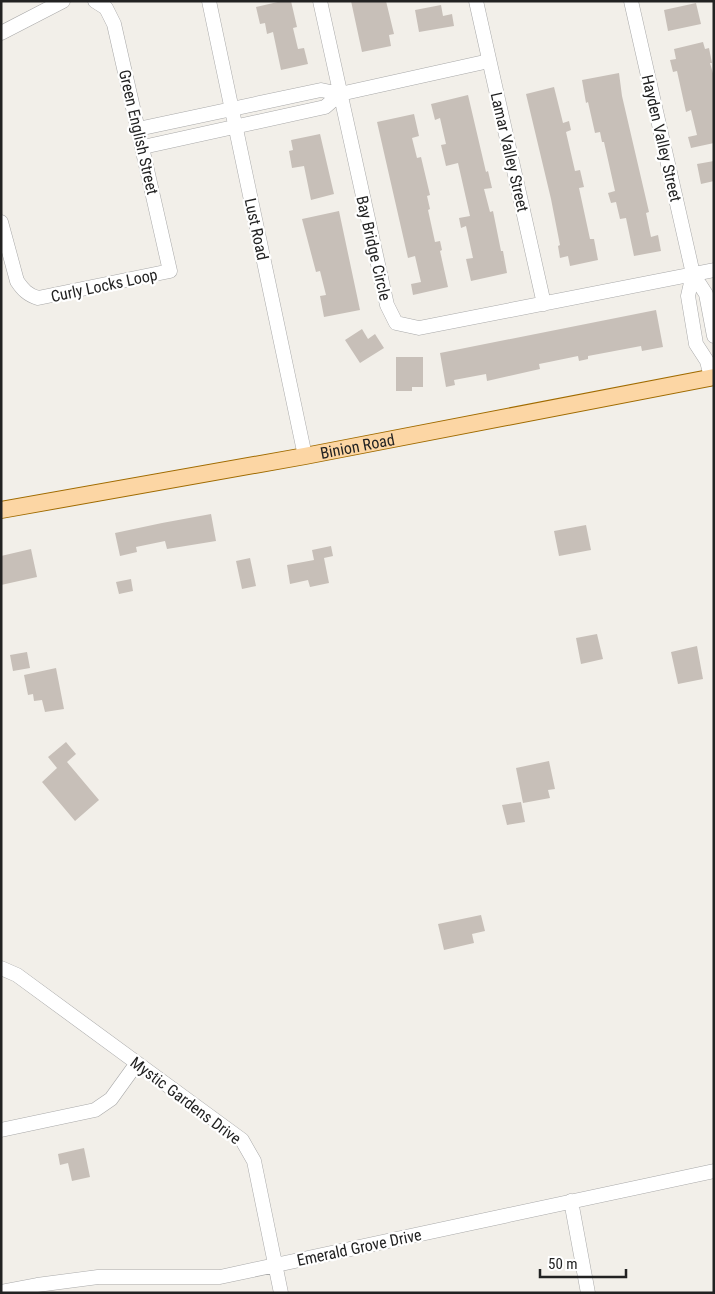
<svg xmlns="http://www.w3.org/2000/svg" width="715" height="1294" font-family="'Roboto Condensed',sans-serif">
<style>
.building{fill:#c7bfb8}
.lines{fill:none;stroke-linecap:round;stroke-linejoin:round}
.minor-casing{stroke:#a9a9a9;stroke-width:15}
.major-casing{stroke:#a06b00;stroke-width:18}
.minor{stroke:#fff;stroke-width:14}
.major{stroke:#fcd6a4;stroke-width:16}
.labels{text-anchor:middle;stroke-width:4.5;stroke-linejoin:round;paint-order:stroke}
.street-label{font-size:16px;fill:#222;stroke:#fff}
</style>
<rect width="100%" height="100%" fill="#f2efe9"/>
<path class="building" d="M282,1H291L297,27L293,28L298,49L304,48L308,64L281,70L273,32L267,34L265,23L260,24L256,7Z
M351,1H386L394,34L389,35L391,46L362,52Z
M696,3L701,24L668,31L664,10Z
M441,5L443,16L452,14L454,26L419,32L415,10Z
M703,42L705,49L709,48L712,63H710L714,77V143L691,148L688,137L697,135L691,110L686,112L677,71L673,72L670,60L676,59L674,49Z
M619,73L622,96L649,212L646,213L651,237L658,235L661,251L634,256L626,218L620,219L616,202L611,203L608,193L615,191L604,142H602L600,132L595,133L588,102L586,103L582,80Z
M554,87L563,123L569,121L571,130L566,132L575,171L580,170L584,187L579,188L590,239H594L598,260L570,266L568,256L560,258L558,246L560,245L551,199L526,94Z
M468,95L486,172L488,171L492,188L484,189L490,212L493,211L501,251H503L507,273L471,281L466,259L473,258L466,226L461,228L459,218L470,216L458,163L446,166L441,145L446,144L440,118L435,120L431,104Z
M414,114L419,136L412,138L417,158L421,157L430,195L427,196L430,209L428,210L435,242L440,241L442,250L440,251L448,287L413,295L411,284L421,282L415,256L408,258L377,122Z
M320,134L334,194L311,200L304,166L292,168L289,151L293,150L291,140Z
M714,161V181L701,184L697,164Z
M339,211L360,310L324,317L320,296L326,295L320,271L316,272L302,219Z
M656,310L663,347L642,351L641,346L588,356V359L579,361L578,356L549,362L539,364L540,369L487,381L486,374L454,380L455,385L446,387L440,353Z
M362,329L368,339L375,334L384,348L360,363L345,340Z
M396,357H423V387H412V391H396Z
M211,514L216,541L167,549L165,541L136,547L137,552L120,556L115,533L162,523Z
M586,525L591,550L559,556L554,531Z
M331,546L333,556L324,558L329,583L310,587L308,580L290,584L287,565L314,560L312,550Z
M31,549L37,577L1,585V556Z
M250,558L256,586L242,589L236,561Z
M131,579L133,591L119,594L116,582Z
M597,634L603,659L581,664L576,638Z
M697,646L703,679L678,684L671,652Z
M27,652L30,668L13,671L10,655Z
M56,668L64,709L45,712L42,700L34,701L33,694L28,695L24,675Z
M66,742L76,754L67,762L99,800L75,821L42,782L57,768L48,757Z
M549,761L555,789L548,790L550,798L523,803L516,768Z
M521,802L525,822L507,825L502,805Z
M481,915L485,931L472,934L474,943L444,950L438,924Z
M84,1148L90,1177L72,1181L68,1163L60,1165L58,1154Z"/>
<g class="lines">
<defs>
<path id="minor" d="M209,1L305,456
M320,1L387,305L396,323L419,328L714,270
M476,1L544,304
M631,1L693,274L706,294L714,336
M1,33L63,1
M138,129L321,90L340,94L489,61
M143,147L325,107L340,94
M1,222L17,281C23,290 28,295 38,298L170,271L114,24L106,8L95,1
M693,274L688,296L696,344L707,361L711,377
M1,968L17,975L242,1140L254,1161L281,1293
M1,1130L95,1110L111,1099L137,1063
M571,1201L588,1293
M1,1292L37,1285L98,1277H220L714,1171"/>
<g id="major">
<path id="s1" d="M1,510L305,456L714,377"/>
</g>
</defs>
<use href="#minor" class="minor-casing"/>
<use href="#major" class="major-casing"/>
<use href="#minor" class="minor"/>
<use href="#major" class="major"/>
</g>
<g class="labels">
<g class="street-label">
<text transform="translate(139 132) rotate(77)" y="6">Green English Street</text>
<text transform="translate(662 138) rotate(77)" y="6">Hayden Valley Street</text>
<text transform="translate(510 152) rotate(77)" y="6">Lamar Valley Street</text>
<text transform="translate(257 229) rotate(78)" y="6">Lust Road</text>
<text transform="translate(374 248) rotate(77)" y="6">Bay Bridge Circle</text>
<text transform="translate(104 285) rotate(-12)" y="6">Curly Locks Loop</text>
<text dy="6" stroke="none"><textPath href="#s1" startOffset="362">Binion Road</textPath></text>
<text transform="translate(186 1100) rotate(37)" y="6">Mystic Gardens Drive</text>
<text transform="translate(359 1247) rotate(-12)" y="6">Emerald Grove Drive</text>
</g>
</g>
<rect width="715" height="1294" fill="none" stroke="#222222" stroke-width="5"/>
<path d="M540 1269v8h86v-8" fill="none" stroke="#222222" stroke-width="2.5"/>
<text x="548" y="1269" font-size="15" fill="#222222" stroke="#ffffff" stroke-width="4" paint-order="stroke">50 m</text>
</svg>
